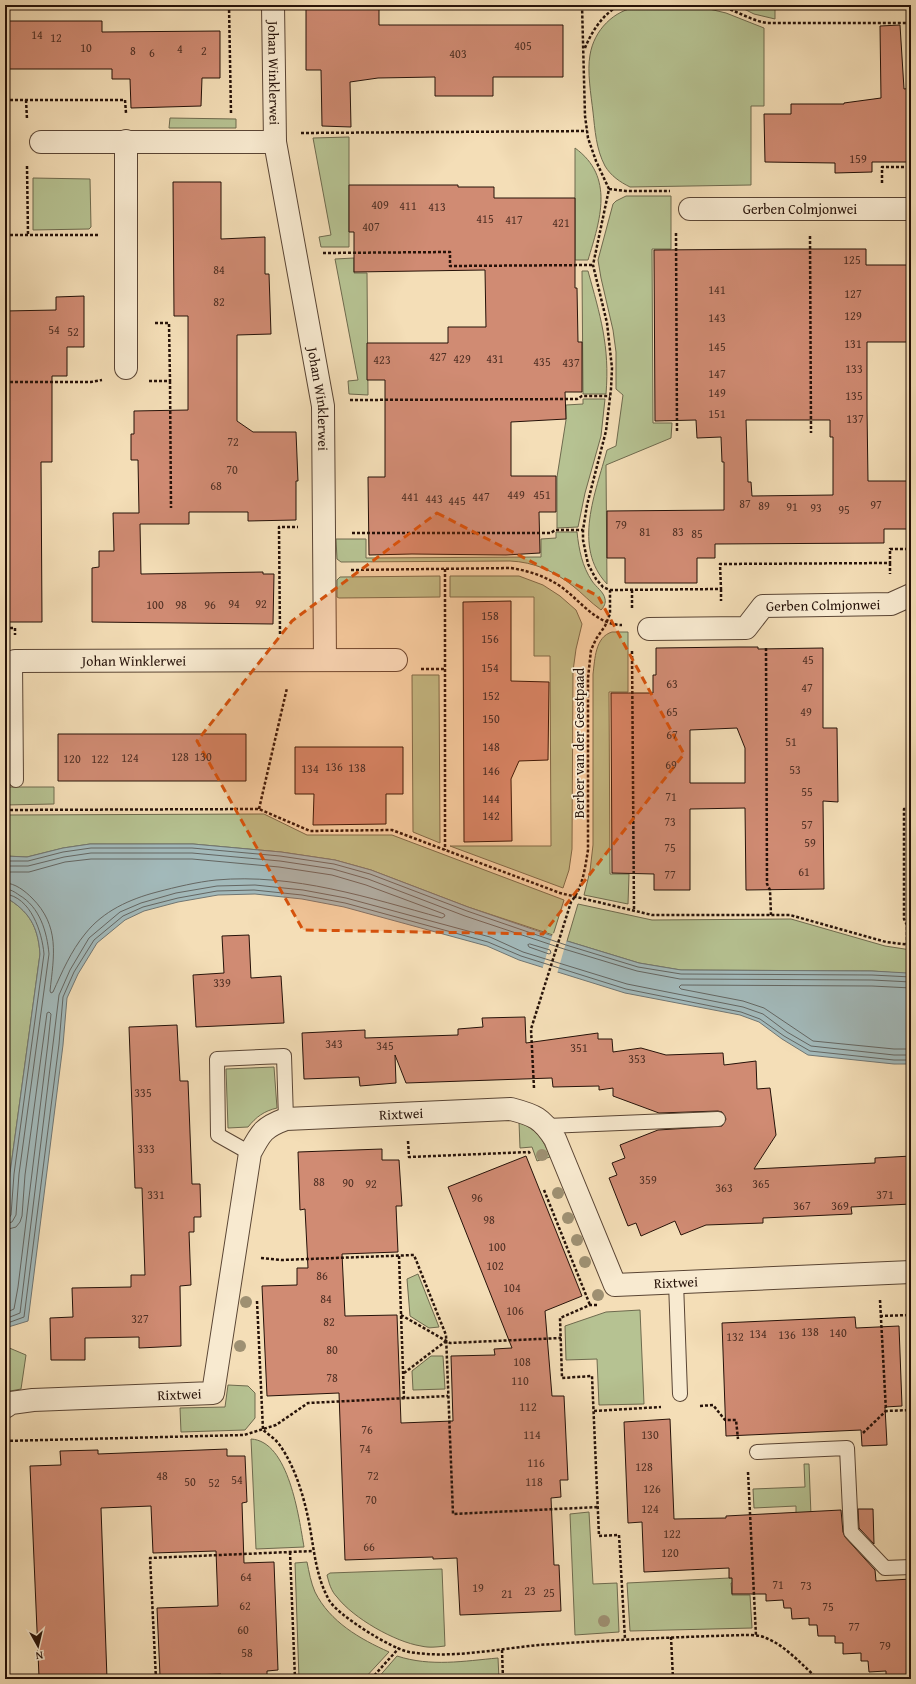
<svg xmlns="http://www.w3.org/2000/svg" width="916" height="1684" font-family="'Gentium Book Plus',serif">
<style>
.green{fill:#b6c292;stroke:#6e6a4e}
.water{fill:#a2b9ba;stroke:#707673}
.pier{fill:#f4deb7}
.lines{fill:none;stroke-linecap:round;stroke-linejoin:round}
.shore{stroke:#646662;stroke-width:1}
.building{fill:#d08b73;stroke:#261209;fill-rule:evenodd}
.lane-casing{stroke:#5a4534;stroke-width:16}
.street-casing{stroke:#5a4534;stroke-width:24}
.path{stroke:#261209;stroke-width:2.5;stroke-dasharray:3 2;stroke-linecap:butt}
.lane{stroke:#f8ead0;stroke-width:14}
.street{stroke:#f8ead0;stroke-width:22}
.tree{fill:#9e9072}
.marked{fill:#d5520c;fill-opacity:0.2;stroke:#d5520c;stroke-width:3;stroke-dasharray:8 5;stroke-linejoin:round}
.labels{text-anchor:middle;stroke-width:3.5;stroke-linejoin:round;paint-order:stroke}
.number-label{font-size:12px;fill:#503024}
.street-label{font-size:14px;fill:#261209;stroke:#f8ead0}
</style>
<rect width="100%" height="100%" fill="#f4deb7"/>
<filter id="stains"><feTurbulence type="fractalNoise" baseFrequency=".005" numOctaves="4"/><feColorMatrix values="0 0 0 0 .2 0 0 0 0 .09 0 0 0 0 .02 0 0 0 .5 -.17"/></filter>
<radialGradient id="worn" r=".72"><stop offset=".6" stop-color="#630" stop-opacity="0"/><stop offset="1" stop-color="#630" stop-opacity=".3"/></radialGradient>
<path class="green" d="M736,5H775V19L754,14Z
M638,7L705,8L726,13L764,28V106H751V185L630,187C620,182 611,176 605,166C596,149 595,130 593,112C591,95 587,71 590,55C594,30 614,10 638,7Z
M170,118L236,119V128H169Z
M349,137V247H321L319,237L331,235L313,138Z
M575,148C615,177 600,220 588,260H575Z
M33,178L90,179L91,227L89,229L33,230Z
M626,196H671V249H652L653,423H672L671,438L606,465L607,584C572,547 596,492 607,450L616,446L623,395L616,389V352L613,330L601,278L598,260L613,204L616,201Z
M354,258V273H367L368,395L349,394L348,381L358,380L335,259Z
M582,271H588C600,315 610,346 606,394H583Z
M583,399H605L601,436L585,493L578,527L557,528V477L566,420V405L583,404Z
M556,532H577C579,550 582,566 592,581C596,587 604,592 605,599C606,603 604,607 601,610C590,602 582,593 573,586C554,571 534,562 510,561L341,562L337,559L336,539H366V558L541,557V539L556,538Z
M440,576V597L339,598L337,597V580L340,577Z
M450,576H519L543,585L560,596L576,610L582,624L576,649L573,671L572,849L569,870L563,888L450,846H551L550,656H534V597H450Z
M612,632H628V692H609L610,874H629L628,904L584,895L590,871L593,845V674C595,659 595,637 612,632Z
M412,675H439L440,843L413,832Z
M5,787H54V804L5,805Z
M264,814L307,835H392L564,900L553,935L468,907L371,870L335,860L281,852L193,844H90L63,848L27,857L5,856V815Z
M5,897C29,911 38,926 40,954L10,1173L5,1233Z
M578,904L652,920L791,919L885,946L911,950V974L872,971L681,970L639,963L567,941Z
M274,1067L277,1108C264,1111 256,1117 248,1127L228,1128L226,1069Z
M519,1122C537,1130 543,1138 550,1157L537,1161L532,1147L520,1148Z
M418,1274L439,1327L429,1328L410,1316L407,1279Z
M640,1310L644,1404L599,1405L597,1359L566,1360L565,1326L606,1312Z
M5,1328H8L7,1347L26,1355L21,1389L5,1392Z
M431,1356H443L445,1389L413,1390L412,1371Z
M228,1385L248,1386L255,1393V1418L245,1430L181,1432L180,1408L225,1407Z
M251,1439C289,1441 299,1518 304,1547L256,1549Z
M804,1464H809L811,1515H796V1506L754,1508L753,1489L805,1487Z
M589,1512L593,1584L617,1583L619,1632L575,1635L570,1514Z
M307,1562C309,1572 311,1583 315,1592C330,1622 360,1639 389,1652L364,1679H299L295,1563Z
M442,1569L445,1646C437,1647 429,1648 421,1646C395,1642 353,1618 337,1597C331,1591 329,1583 327,1575L330,1573Z
M750,1577V1582L731,1583L732,1595H750L752,1628L630,1631L627,1583Z
M397,1656C431,1667 464,1661 498,1658L499,1679H377Z"/>
<path class="water" d="M90,844H193L281,852L335,860L371,870L468,907L567,941L639,963L681,970L872,971L908,973L911,974V1064H894L808,1055L782,1039L759,1022L740,1015L625,993L519,960L487,946L344,907L302,899L255,894L218,895L178,902L144,911L125,920L97,943L78,974L67,998L63,1045L28,1321L5,1328V1233L10,1173L40,954C38,926 29,911 5,897V856L27,857L63,848Z"/>
<path class="pier" d="M553,933L567,939L557,974L542,970Z"/>
<g class="lines">
<path class="shore" d="M5,861H28L63,852L91,848H192L280,856L334,864L370,874L467,911L566,945L638,967L681,974L872,975L911,977
M5,866H28L64,857L91,853H192L280,861L333,869L368,879L465,916L564,949L637,971L680,979L872,980L911,982
M5,872H29L65,862L91,859H192L279,867L332,875L366,885L444,914L445,916L442,918C370,898 293,873 216,880C197,882 176,887 157,892C130,899 103,911 85,934C71,951 62,972 53,992L51,993L50,991C54,955 60,926 32,898C25,891 15,883 5,883
M5,889C10,889 15,892 19,895C40,907 47,932 49,954L19,1174L16,1215L12,1222L5,1224
M5,894C31,897 42,932 44,954L14,1174L11,1215L9,1218L5,1219
M530,944L550,950L551,953L549,954L529,947L528,945Z
M911,988L872,986L681,985L679,987L681,989L743,1001L764,1008L813,1041L894,1049H911
M5,1230L16,1227L20,1222L22,1216L25,1175L47,1013L49,1012L51,1014L48,1043L18,1287L14,1309L5,1313
M5,1319L20,1313L59,995L70,970L89,938L120,912L141,903L176,893L217,886L255,885L303,890L346,898L490,937L523,952L627,984L743,1007L763,1014L787,1032L811,1046L894,1055H911
M5,1324L24,1317L59,1044L63,997L74,972L94,940L123,916L143,907L178,898L217,891L254,890L302,895L345,903L488,942L521,956L626,989L741,1012L760,1019L784,1036L810,1051L894,1060H911"/>
</g>
<path class="building" d="M379,7V25H563V77H493V96H435V77L378,78L350,82L351,127L322,126L321,70H306V8Z
M5,21H102V32L220,31V78H202L201,106L131,108L130,79H112V69H5Z
M900,25L904,89L911,88V162H872V172L835,173V163L765,162L764,114H791V104H844V103L881,98L880,26Z
M173,182H221V239L265,237V274H269L271,334L237,335V421L253,432H296L298,481H296V520L248,521V512H189V524H140L141,574L263,572V574H274L273,624L92,622V568L99,567V551H114L113,513H139L138,460H131V434H134V411L188,410V316H174Z
M349,185H458V187H494V198H575V288H577L578,342H582V392H565L566,419L511,422V476H556V512H539L540,553L506,555L412,554L369,555L368,477H385V380H367V343H448V327H486L485,270L354,272V232H349Z
M787,249H866V265H911V342H867V410L868,481H911V529H884V543L715,544V558H697V583H625V558H607V511L724,510V462H722L721,437L697,438L696,420L655,421L654,250ZM746,420H830V437H833V495L752,496L751,482H748Z
M84,296V347H67V376H52V462H41L42,622H5V311L56,310V297Z
M511,601V681L549,682L548,760L519,761L511,779L512,841L464,842L463,602Z
M738,647H758V649L823,648V728H837L838,802L823,801L824,889L746,890L745,808L690,809V890H654V874L612,873L611,693H653V675H656V648ZM737,728L745,748V783H690V730Z
M58,734H246V781H58Z
M295,747H403V794H386V824L313,825L314,794H295Z
M249,935L251,978L281,976L284,1023L196,1027L193,975L224,973L222,936Z
M525,1017L526,1043L598,1033V1039H612L613,1052L641,1048L666,1055L723,1053L724,1065L756,1061L757,1089L770,1088L776,1135L754,1169L875,1163V1158L911,1156V1204L851,1207L852,1214L763,1218V1223L706,1225L681,1235L675,1221L641,1236L636,1223L628,1226L609,1178L617,1175L612,1163L625,1158L620,1145L658,1130L722,1126L726,1119L722,1112L718,1111L659,1113L613,1096V1088L599,1090V1086L553,1087L552,1078L406,1083L395,1055L396,1083L360,1086L359,1077L304,1079L302,1033L365,1030V1038L458,1035V1029L483,1027L482,1018Z
M177,1025L180,1081H188L192,1184H200L201,1217H194V1232H189L191,1285L180,1286L181,1346L139,1348V1337L85,1338V1360H51L50,1318L73,1317L72,1288L131,1287V1275H145L142,1188H135L129,1027Z
M382,1149V1160H399L402,1206H396L398,1252L342,1254L345,1316L397,1315L401,1423L453,1421L451,1356L495,1355L494,1349L512,1348L448,1187L526,1156L582,1296L545,1311L552,1396H564L568,1480H560L561,1497L551,1498L554,1565H559L561,1611L460,1615L457,1558L433,1559V1557L345,1560L339,1393L267,1396L262,1286L297,1285V1268H308L305,1209L300,1210L298,1152Z
M855,1317L856,1328L899,1326L902,1406L885,1407L887,1445L862,1446L861,1430L726,1436L722,1323Z
M670,1419L674,1519L726,1518V1516L841,1510L843,1532L845,1537L875,1570L876,1581L911,1579V1678L886,1679V1671L869,1672L868,1661H861V1653L843,1654V1643H835V1636H818L817,1625H809V1618L792,1619L791,1608H784L783,1600L766,1601V1594H732V1578H729V1568L644,1572L642,1522L628,1523L624,1422Z
M227,1449V1456H245L247,1502L242,1503L244,1563L274,1562L278,1670L267,1671V1679H221V1674L160,1676L157,1608L218,1606L216,1551L153,1553L151,1506L101,1508L107,1679H69V1676L39,1677L30,1466L61,1465L60,1451L98,1450V1454Z
M858,1509H873L874,1544L859,1528Z"/>
<g class="lines">
<defs>
<path id="lane" d="M15,661L16,780
M547,1126L718,1119
M250,1153L218,1135L217,1059L284,1056L286,1119
M676,1282L680,1394
M757,1452L847,1448L851,1532L885,1568L911,1567"/>
<g id="street">
<path id="s1" d="M273,5L275,142L323,406L325,660"/>
<path d="M126,141V368"/>
<path d="M41,142H275"/>
<path id="s2" d="M690,209H911"/>
<path id="s3" d="M649,629L746,628L763,606L891,604L911,595"/>
<path id="s4" d="M15,661L396,660"/>
<path id="s5" d="M5,1407L11,1403L33,1400L213,1393L250,1153C261,1132 264,1127 286,1119L511,1109C534,1115 542,1118 555,1139L615,1285L911,1272"/>
</g>
</defs>
<use href="#lane" class="lane-casing"/>
<use href="#street" class="street-casing"/>
<path class="path" d="M229,5L231,114
M716,5C734,9 749,20 767,23H911
M585,48C592,31 604,12 621,5
M5,100H125L126,113
M26,100L27,119
M301,133L587,131
M27,166L28,235
M882,183V167H911
M609,189L626,191H670
M676,233L677,432
M5,235H100
M810,236L811,433
M323,253L450,252V266L593,265
M149,381H170L169,323H154
M170,381L171,508
M5,382H91L102,380
M350,400L577,399L582,396H610
M352,533H551L555,530H583
M890,563V574
M445,569V850
M351,570L511,568C529,571 545,576 560,586C579,599 596,625 622,625
M721,589V601
M610,590L721,589L720,564L890,563V549H911
M632,590V608
M5,628H15V635
M280,634L279,527H298
M766,648L767,884L770,890L771,915
M632,651L634,910
M421,669H445
M259,809L287,688
M5,810L259,809L310,831L392,830L560,893L652,915H790L886,942L911,945
M907,945V925L904,919V809H911
M534,1088L531,1029L571,902C583,887 585,868 588,850V678L591,650L596,639L605,626L610,614V590L603,587L596,579L588,564L583,540V530L587,505L606,431L611,389L612,368L607,323L593,265L609,189L596,161L588,138L585,116L582,5
M408,1141L409,1157L529,1152L530,1154
M544,1190L590,1305
M399,1256L404,1399
M261,1258L282,1260L414,1255L446,1335L453,1514L598,1507
M880,1300L886,1411L911,1410
M257,1301L263,1430C269,1435 277,1440 281,1447C294,1466 302,1491 307,1513C314,1543 314,1573 329,1600C337,1615 392,1649 409,1652C452,1659 496,1649 539,1645C608,1640 676,1637 744,1635C751,1635 760,1635 766,1638C786,1646 802,1665 818,1679
M597,1305H590L560,1318L562,1378L592,1376L599,1536L619,1535L625,1639
M401,1315L450,1343L561,1338
M880,1316L911,1315
M404,1373L446,1341
M700,1406L713,1405L725,1420H736L738,1439
M594,1411L661,1407
M863,1433L886,1411
M5,1441L244,1435L276,1425L308,1403L448,1396
M748,1472L756,1636
M290,1552L295,1679
M671,1637L673,1679
M502,1650L503,1679
M156,1679L150,1558L313,1551
M371,1679L399,1648"/>
<use href="#lane" class="lane"/>
<use href="#street" class="street"/>
</g>
<g class="tree">
<circle cx="542" cy="1155" r="6"/>
<circle cx="558" cy="1193" r="6"/>
<circle cx="568" cy="1218" r="6"/>
<circle cx="577" cy="1240" r="6"/>
<circle cx="585" cy="1262" r="6"/>
<circle cx="598" cy="1295" r="6"/>
<circle cx="246" cy="1302" r="6"/>
<circle cx="240" cy="1346" r="6"/>
<circle cx="604" cy="1621" r="6"/>
</g>
<path class="marked" d="M437,513L598,596L684,754L543,934L303,930L197,741L292,621Z"/>
<g class="labels">
<g class="number-label">
<text x="37" y="39">14</text>
<text x="56" y="42">12</text>
<text x="523" y="50">405</text>
<text x="86" y="52">10</text>
<text x="180" y="53">4</text>
<text x="133" y="55">8</text>
<text x="204" y="55">2</text>
<text x="152" y="57">6</text>
<text x="458" y="58">403</text>
<text x="858" y="163">159</text>
<text x="380" y="209">409</text>
<text x="408" y="210">411</text>
<text x="437" y="211">413</text>
<text x="485" y="223">415</text>
<text x="514" y="224">417</text>
<text x="561" y="227">421</text>
<text x="371" y="231">407</text>
<text x="852" y="264">125</text>
<text x="219" y="274">84</text>
<text x="717" y="294">141</text>
<text x="853" y="298">127</text>
<text x="219" y="306">82</text>
<text x="853" y="320">129</text>
<text x="717" y="322">143</text>
<text x="54" y="334">54</text>
<text x="73" y="336">52</text>
<text x="853" y="348">131</text>
<text x="717" y="351">145</text>
<text x="438" y="361">427</text>
<text x="462" y="363">429</text>
<text x="495" y="363">431</text>
<text x="382" y="364">423</text>
<text x="542" y="366">435</text>
<text x="571" y="367">437</text>
<text x="854" y="373">133</text>
<text x="717" y="378">147</text>
<text x="717" y="397">149</text>
<text x="854" y="400">135</text>
<text x="717" y="418">151</text>
<text x="855" y="423">137</text>
<text x="233" y="446">72</text>
<text x="232" y="474">70</text>
<text x="216" y="490">68</text>
<text x="516" y="499">449</text>
<text x="542" y="499">451</text>
<text x="410" y="501">441</text>
<text x="481" y="501">447</text>
<text x="434" y="503">443</text>
<text x="457" y="505">445</text>
<text x="745" y="508">87</text>
<text x="876" y="509">97</text>
<text x="764" y="510">89</text>
<text x="792" y="511">91</text>
<text x="816" y="512">93</text>
<text x="844" y="514">95</text>
<text x="621" y="529">79</text>
<text x="645" y="536">81</text>
<text x="678" y="536">83</text>
<text x="697" y="538">85</text>
<text x="234" y="608">94</text>
<text x="261" y="608">92</text>
<text x="155" y="609">100</text>
<text x="181" y="609">98</text>
<text x="210" y="609">96</text>
<text x="490" y="620">158</text>
<text x="490" y="643">156</text>
<text x="808" y="664">45</text>
<text x="490" y="672">154</text>
<text x="672" y="688">63</text>
<text x="807" y="692">47</text>
<text x="491" y="700">152</text>
<text x="672" y="716">65</text>
<text x="806" y="716">49</text>
<text x="491" y="723">150</text>
<text x="672" y="739">67</text>
<text x="791" y="746">51</text>
<text x="491" y="751">148</text>
<text x="180" y="761">128</text>
<text x="203" y="761">130</text>
<text x="130" y="762">124</text>
<text x="72" y="763">120</text>
<text x="100" y="763">122</text>
<text x="671" y="769">69</text>
<text x="334" y="771">136</text>
<text x="357" y="772">138</text>
<text x="310" y="773">134</text>
<text x="795" y="774">53</text>
<text x="491" y="775">146</text>
<text x="807" y="796">55</text>
<text x="671" y="801">71</text>
<text x="491" y="803">144</text>
<text x="491" y="820">142</text>
<text x="670" y="826">73</text>
<text x="807" y="829">57</text>
<text x="810" y="847">59</text>
<text x="670" y="852">75</text>
<text x="804" y="876">61</text>
<text x="670" y="879">77</text>
<text x="222" y="987">339</text>
<text x="334" y="1048">343</text>
<text x="385" y="1050">345</text>
<text x="579" y="1052">351</text>
<text x="637" y="1063">353</text>
<text x="143" y="1097">335</text>
<text x="146" y="1153">333</text>
<text x="648" y="1184">359</text>
<text x="319" y="1186">88</text>
<text x="348" y="1187">90</text>
<text x="371" y="1188">92</text>
<text x="761" y="1188">365</text>
<text x="724" y="1192">363</text>
<text x="156" y="1199">331</text>
<text x="885" y="1199">371</text>
<text x="477" y="1202">96</text>
<text x="802" y="1210">367</text>
<text x="840" y="1210">369</text>
<text x="489" y="1224">98</text>
<text x="497" y="1251">100</text>
<text x="495" y="1270">102</text>
<text x="322" y="1280">86</text>
<text x="512" y="1292">104</text>
<text x="326" y="1303">84</text>
<text x="515" y="1315">106</text>
<text x="140" y="1323">327</text>
<text x="329" y="1326">82</text>
<text x="810" y="1336">138</text>
<text x="838" y="1337">140</text>
<text x="758" y="1338">134</text>
<text x="787" y="1339">136</text>
<text x="735" y="1341">132</text>
<text x="332" y="1354">80</text>
<text x="522" y="1366">108</text>
<text x="332" y="1382">78</text>
<text x="520" y="1385">110</text>
<text x="528" y="1411">112</text>
<text x="367" y="1434">76</text>
<text x="532" y="1439">114</text>
<text x="650" y="1439">130</text>
<text x="365" y="1453">74</text>
<text x="536" y="1467">116</text>
<text x="644" y="1471">128</text>
<text x="162" y="1480">48</text>
<text x="373" y="1480">72</text>
<text x="237" y="1484">54</text>
<text x="190" y="1486">50</text>
<text x="534" y="1486">118</text>
<text x="214" y="1487">52</text>
<text x="652" y="1493">126</text>
<text x="371" y="1504">70</text>
<text x="650" y="1513">124</text>
<text x="672" y="1538">122</text>
<text x="369" y="1551">66</text>
<text x="670" y="1557">120</text>
<text x="246" y="1581">64</text>
<text x="778" y="1589">71</text>
<text x="806" y="1590">73</text>
<text x="478" y="1592">19</text>
<text x="530" y="1595">23</text>
<text x="549" y="1597">25</text>
<text x="507" y="1598">21</text>
<text x="245" y="1610">62</text>
<text x="828" y="1611">75</text>
<text x="854" y="1631">77</text>
<text x="243" y="1634">60</text>
<text x="885" y="1650">79</text>
<text x="247" y="1657">58</text>
</g>
<g class="street-label">
<text dy="5" stroke="none"><textPath href="#s1" startOffset="68">Johan Winklerwei</textPath></text>
<text dy="5" stroke="none"><textPath href="#s2" startOffset="110">Gerben Colmjonwei</textPath></text>
<text dy="5" stroke="none"><textPath href="#s1" startOffset="398">Johan Winklerwei</textPath></text>
<text dy="5" stroke="none"><textPath href="#s3" startOffset="185">Gerben Colmjonwei</textPath></text>
<text dy="5" stroke="none"><textPath href="#s4" startOffset="119">Johan Winklerwei</textPath></text>
<text transform="translate(579 743) rotate(-90)" y="5">Berber van der Geestpaad</text>
<text dy="5" stroke="none"><textPath href="#s5" startOffset="619">Rixtwei</textPath></text>
<text dy="5" stroke="none"><textPath href="#s5" startOffset="1003">Rixtwei</textPath></text>
<text dy="5" stroke="none"><textPath href="#s5" startOffset="176">Rixtwei</textPath></text>
</g>
</g>
<rect width="916" height="1684" fill="none" stroke="#f4deb7" stroke-width="20"/>
<rect x="6" y="6" width="904" height="1672" fill="none" stroke="#261209" stroke-width="2"/>
<rect x="10" y="10" width="896" height="1664" fill="none" stroke="#261209"/>
<g transform="translate(38 1646) rotate(172)" stroke="#f8ead0" stroke-width="3" paint-order="stroke">
<path d="M0-3L7 15L0 10L-7 15Z" fill="#261209"/>
<text y="-6" font-size="11" font-weight="bold" text-anchor="middle" fill="#261209">N</text>
</g>
<rect width="100%" height="100%" filter="url(#stains)"/>
<rect width="100%" height="100%" fill="url(#worn)"/>
</svg>
